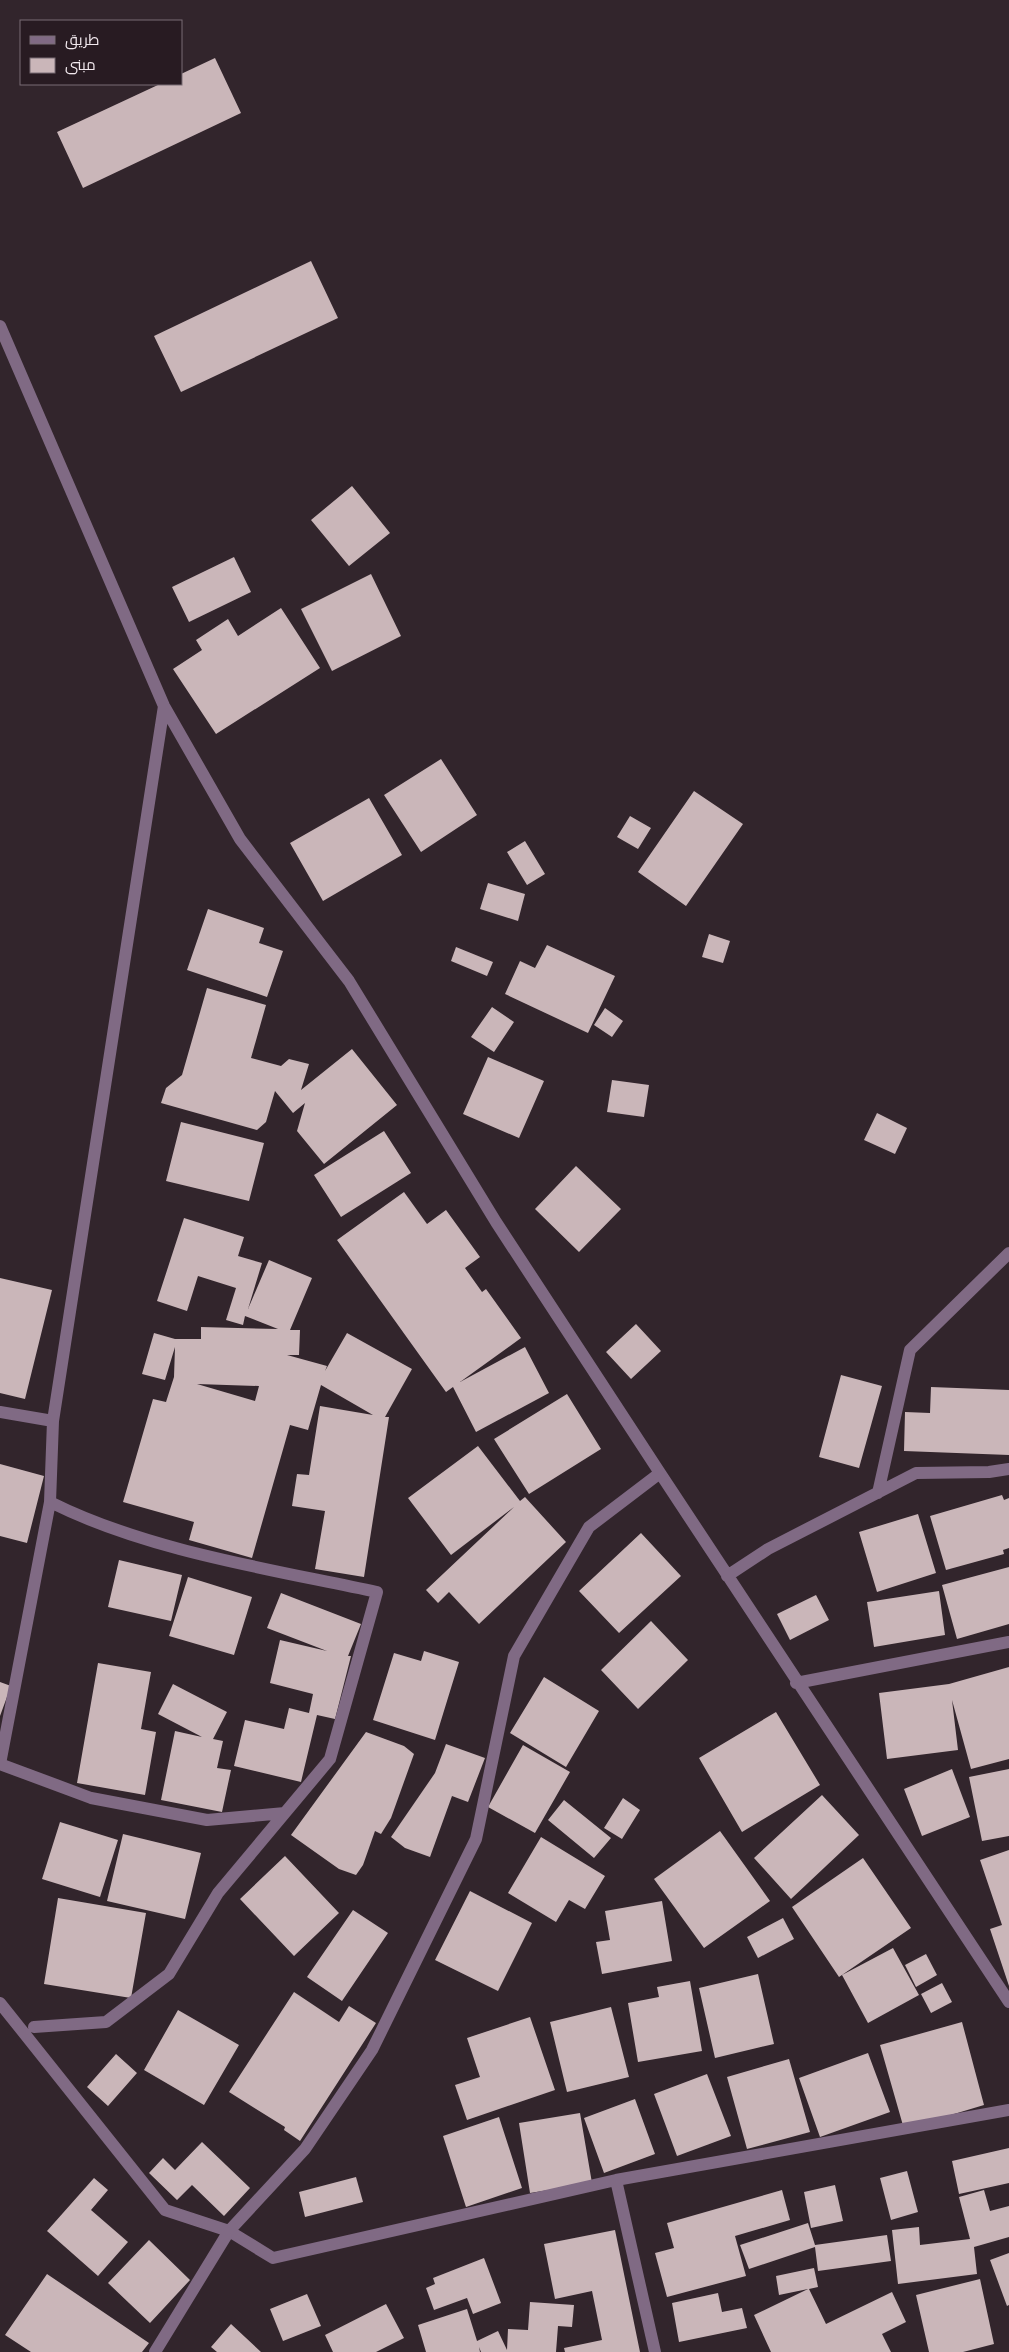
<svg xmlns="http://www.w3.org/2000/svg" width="1009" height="2352" font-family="Quicksand,Cairo,sans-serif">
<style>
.building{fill:#cab6b9;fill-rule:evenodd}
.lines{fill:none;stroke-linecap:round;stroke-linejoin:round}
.minor{stroke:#806a84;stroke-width:12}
</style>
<rect width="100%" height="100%" fill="#32252c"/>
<path class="building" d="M215,58L241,113L83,188L57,132L160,84H181V74Z
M311,261L338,318L181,392L154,336Z
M352,486L390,533L349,566L311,520Z
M234,557L251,592L189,622L172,587Z
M371,574L401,636L332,671L301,609Z
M281,608L320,668L216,734L173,669L202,650L196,640L228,619L238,636Z
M441,759L477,815L421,852L384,795Z
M694,791L743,824L686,906L638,872Z
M369,798L402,855L323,901L290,843Z
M630,816L651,828L638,849L617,837Z
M525,841L545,874L527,885L507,852Z
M488,883L525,894L518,921L480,909Z
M208,909L264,928L259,943L283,951L267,997L187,970Z
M709,934L730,941L723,963L702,957Z
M547,945L615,976L588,1033L505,994L520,961L535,968Z
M456,947L493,962L487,976L451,961Z
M207,988L266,1005L251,1058L281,1066L289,1059L309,1064L301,1090L352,1049L397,1105L324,1164L297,1131L305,1103L293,1113L275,1091L266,1122L257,1130L161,1103L166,1088L182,1075Z
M492,1007L514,1022L494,1052L471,1037Z
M605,1008L623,1021L612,1037L594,1025Z
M488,1057L544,1081L519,1138L463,1114Z
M612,1080L649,1085L644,1117L607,1112Z
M877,1113L907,1128L895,1154L864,1140Z
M181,1122L264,1143L249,1201L166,1181Z
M384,1131L411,1173L341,1217L314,1175Z
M576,1166L621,1209L579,1252L535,1209Z
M404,1192L427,1224L446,1210L480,1257L465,1268L482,1292L486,1289L521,1338L460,1382L525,1347L549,1393L476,1432L453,1387L446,1392L337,1240Z
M184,1218L244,1237L238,1256L262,1263L248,1309L269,1260L312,1278L290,1330H300L299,1355H287L327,1366L325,1371L347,1333L412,1369L385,1417H389L364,1577L315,1569L325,1511L292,1506L297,1474L309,1475L320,1406L373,1415L321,1385L308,1430L290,1425L252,1558L189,1540L194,1522L123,1502L153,1399L166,1402L174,1377L175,1347L165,1380L142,1374L154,1333L175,1339H201V1327L278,1329L245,1316L243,1325L226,1320L236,1288L198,1276L187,1311L157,1301ZM197,1384L259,1386L255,1401Z
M0,1278L52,1290L25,1399L0,1393Z
M636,1324L661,1351L631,1379L606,1352Z
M841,1375L882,1386L859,1468L819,1457Z
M931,1387L1009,1390V1455L904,1451L905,1412L930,1413Z
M567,1394L601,1449L529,1494L494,1439Z
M478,1446L520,1501L525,1497L566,1542L479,1624L449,1592L438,1603L426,1590L514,1507L451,1555L408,1498Z
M0,1464L44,1476L27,1543L0,1536Z
M1002,1495L1004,1500L1009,1498V1548L1003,1550L1004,1554L946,1570L930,1516Z
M918,1514L936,1573L877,1592L859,1532Z
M641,1533L681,1576L619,1633L579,1591Z
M119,1560L182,1575L171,1621L108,1607Z
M1009,1567V1624L957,1639L942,1585Z
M188,1577L252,1597L234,1655L169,1636Z
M939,1591L945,1635L874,1647L867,1602Z
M281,1593L361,1624L348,1656H351L335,1719L317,1715L301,1782L234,1766L245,1720L284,1729L289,1708L309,1713L313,1694L270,1683L280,1640L327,1651L267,1628Z
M816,1595L829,1620L790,1640L777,1614Z
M651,1621L688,1660L638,1709L601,1670Z
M424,1651L459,1662L435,1740L373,1720L394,1653L421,1661Z
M98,1663L151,1672L141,1729L156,1732L145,1795L77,1783Z
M1009,1667V1759L971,1769L952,1700L958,1750L887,1759L879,1693L949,1684Z
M544,1677L599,1711L566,1767L510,1733Z
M0,1682L11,1686L0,1716Z
M173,1684L227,1712L213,1739L223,1741L217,1768L231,1770L222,1812L161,1800L175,1731L202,1737L158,1714Z
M776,1712L820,1785L742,1832L699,1758Z
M366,1732L404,1746L414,1754L391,1818L381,1834L375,1831L363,1865L356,1875L339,1869L291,1835Z
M446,1744L485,1758L468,1802L452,1796L430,1857L405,1848L391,1837L435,1773Z
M523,1745L570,1772L535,1833L488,1807Z
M952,1769L970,1817L922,1836L904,1789Z
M1009,1769V1836L982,1841L969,1777Z
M822,1795L859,1835L791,1899L754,1858Z
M623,1798L640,1810L622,1839L604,1828Z
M564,1800L611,1838L594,1858L548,1820Z
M60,1822L118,1840L100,1897L42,1879Z
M720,1831L770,1901L704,1948L654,1879Z
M123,1834L201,1853L185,1919L107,1901Z
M541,1837L605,1876L585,1909L569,1900L556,1922L508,1893Z
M1009,1850V1986L990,1929L1002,1925L980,1860Z
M285,1856L339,1913L294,1956L240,1899Z
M863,1858L911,1928L839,1977L792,1907Z
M470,1891L532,1923L498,1991L435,1960Z
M58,1898L146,1913L131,1998L44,1984Z
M662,1901L672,1961L602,1974L596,1942L610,1940L605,1911Z
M353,1910L388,1933L342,2001L307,1977Z
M783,1918L794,1939L758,1958L747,1937Z
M893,1948L919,1995L868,2023L842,1975Z
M926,1954L937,1975L916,1987L905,1965Z
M758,1974L774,2044L715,2058L699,1988Z
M690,1981L702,2051L638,2062L628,2003L659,1997L657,1987Z
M942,1983L952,2002L931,2013L921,1994Z
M294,1992L339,2022L349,2006L376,2023L300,2141L284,2130L285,2127L229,2092Z
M611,2007L629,2077L567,2092L550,2022Z
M178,2010L239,2045L204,2105L144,2070Z
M530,2017L555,2090L467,2120L455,2085L480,2077L467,2038Z
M962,2022L984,2105L904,2129L880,2045Z
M868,2053L890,2112L820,2137L799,2078Z
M116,2054L137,2073L108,2106L87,2087Z
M789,2059L810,2132L747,2149L727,2077Z
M707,2074L731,2136L677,2156L654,2094Z
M635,2099L655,2154L604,2173L584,2118Z
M580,2113L592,2183L530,2193L519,2123Z
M499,2117L522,2188L466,2207L443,2136Z
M202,2142L250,2188L224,2216L192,2185L177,2200L149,2173L163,2158L175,2170Z
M1009,2148V2183L959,2194L952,2161Z
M907,2171L918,2212L891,2220L880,2178Z
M356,2177L363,2202L305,2217L299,2192Z
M94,2178L108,2190L91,2210L128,2242L98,2276L47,2231Z
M835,2185L843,2221L811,2228L804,2192Z
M782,2190L790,2220L735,2236L746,2276L667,2297L655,2253L674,2248L667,2223Z
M984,2190L990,2211L1009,2206V2237L974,2247L977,2274L898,2284L892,2230L919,2227L920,2245L970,2239L959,2197Z
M808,2223L815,2245L887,2235L891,2261L818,2271L815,2247L749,2269L740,2245Z
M615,2230L640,2352H565L564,2348L602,2340L592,2291L555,2299L544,2244Z
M149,2240L190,2280L150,2323L108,2283Z
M1009,2253V2305L1007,2306L990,2260Z
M484,2258L501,2303L473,2314L467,2298L434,2310L426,2288L435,2284L433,2278Z
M814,2268L818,2287L809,2289L826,2324L892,2292L906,2322L882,2334L891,2352H771L754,2315L808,2289L779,2295L776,2276Z
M47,2274L149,2343L142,2352H31L5,2335Z
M980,2279L994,2344L963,2352H929L916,2295Z
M718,2293L722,2312L742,2308L747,2328L679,2342L672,2303Z
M307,2294L321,2326L283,2341L270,2309Z
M530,2302L574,2305L572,2327L558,2326L556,2352H481L479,2347L480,2352H426L418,2325L467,2309L477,2341L498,2331L507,2350L508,2329L528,2330Z
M386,2304L404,2338L376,2352H333L325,2335Z
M231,2324L261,2352H217L211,2347Z"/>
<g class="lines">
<path class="minor" d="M0,326L164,706L240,839L349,981L496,1222L660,1473L589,1527L514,1656L476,1839L372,2050L305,2149L229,2231L273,2258L616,2180L1009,2110
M0,1412L53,1421
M660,1473L1009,2002
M878,1493L910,1350L1009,1253
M727,1576L768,1549L916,1473L989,1472L1009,1469
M796,1683L1009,1642
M0,1764L50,1502L53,1421L164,706
M0,1764L91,1798L207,1820L285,1813
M0,2003L165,2210L229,2231L155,2352
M34,2027L106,2022L169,1974L218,1893L330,1759L377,1592C270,1569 148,1551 50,1502
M616,2180L655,2352"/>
</g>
<rect x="20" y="20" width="162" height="65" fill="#281b22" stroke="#796d74"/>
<rect x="30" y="36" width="25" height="8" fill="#806a84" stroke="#796d74"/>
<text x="65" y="45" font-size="15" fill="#f2e9ee">طريق</text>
<rect x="30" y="58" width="25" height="15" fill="#cab6b9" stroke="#796d74"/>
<text x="65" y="70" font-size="15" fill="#f2e9ee">مبنى</text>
</svg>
